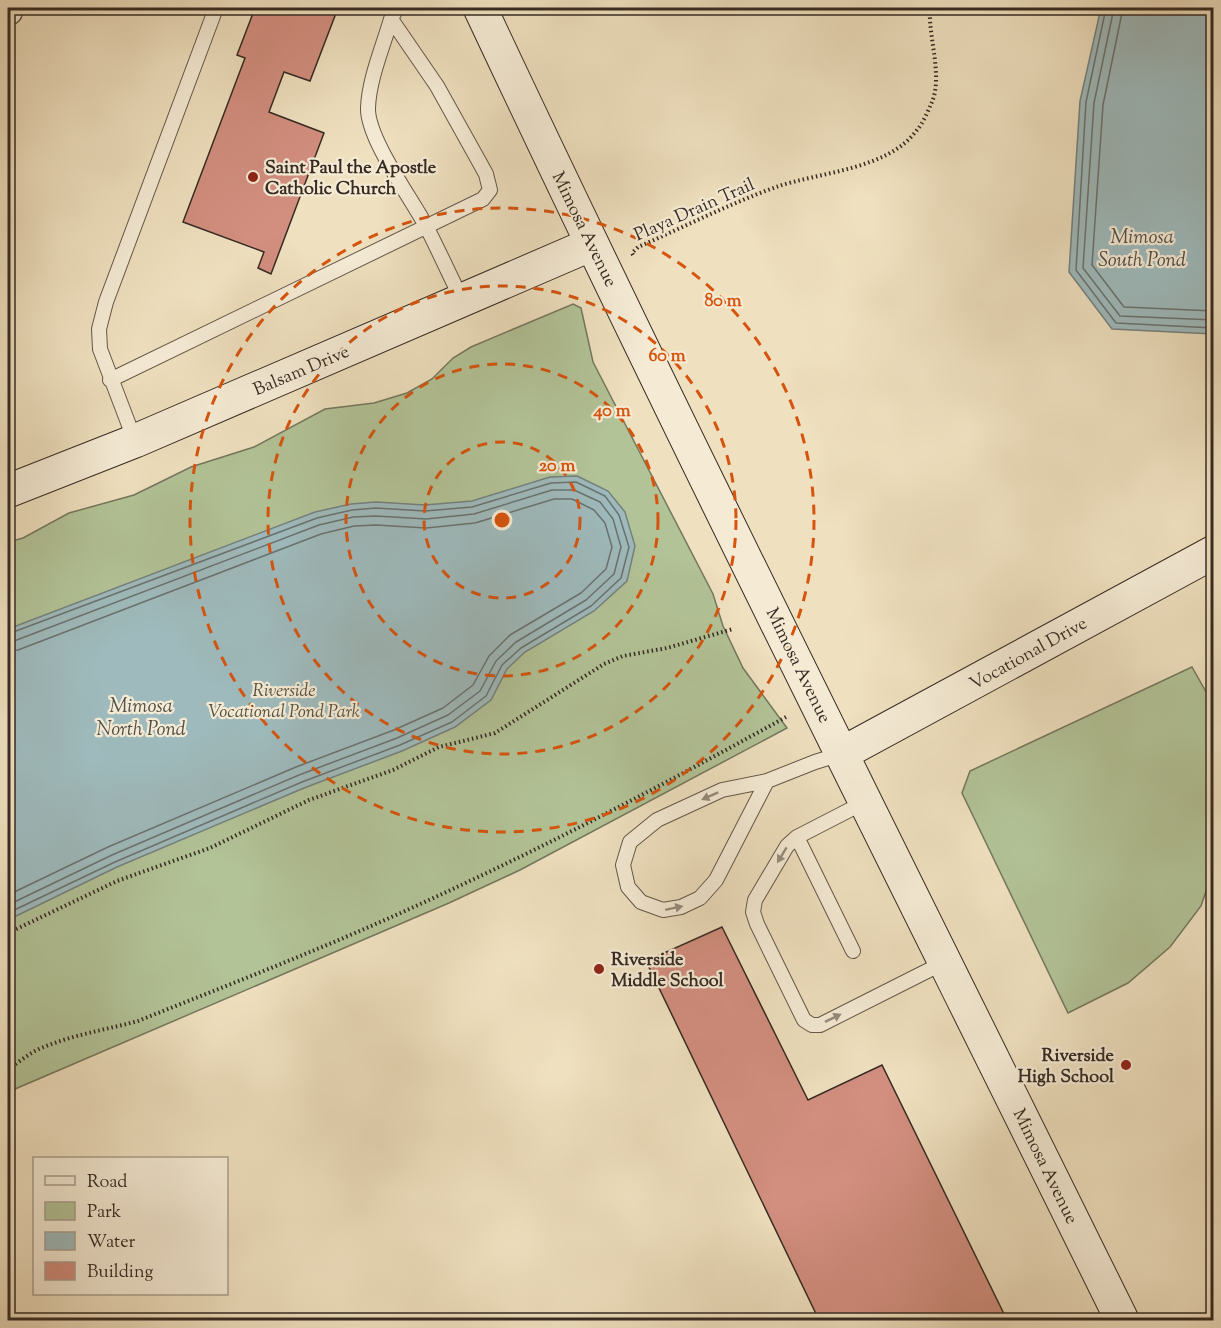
<svg xmlns="http://www.w3.org/2000/svg" width="1221" height="1328" font-family="'Sorts Mill Goudy',serif">
<style>
.green{fill:#b2c397;stroke:#74775d;stroke-width:1.5}
.water{fill:#9ebabc;stroke:#74817f;stroke-width:1.5}
.lines{fill:none;stroke-linecap:round;stroke-linejoin:round}
.shore{stroke:#6a7270;stroke-width:1.5}
.building{fill:#d28e7f;stroke:#362b23;stroke-width:1.5}
.lane-casing{stroke:#64584a;stroke-width:16}
.street-casing{stroke:#64584a;stroke-width:31}
.secondary-casing{stroke:#362b23;stroke-width:35}
.path{stroke:#362b23;stroke-width:4;stroke-dasharray:1.5 3;stroke-linecap:butt}
.lane{stroke:#f5ebd5;stroke-width:14}
.street{stroke:#f5ebd5;stroke-width:28}
.secondary{stroke:#f5ebd5;stroke-width:33}
.oneway{fill:#968b7c}
.ring{fill:none;stroke:#d6540e;stroke-width:3;stroke-dasharray:10 8}
.poi-dot{fill:#8f2418;stroke:#f5ebd5;stroke-width:2}
.labels{text-anchor:middle;stroke-width:4.5;stroke-linejoin:round;paint-order:stroke}
.poi-label{font-size:18px;font-weight:bold;fill:#362b23;stroke:#f5ebd5;text-anchor:start}
.street-label{font-size:18px;fill:#362b23;stroke:#f5ebd5}
.park-label{font-size:18px;font-style:italic;fill:#555140;stroke:#f5ebd5}
.water-label{font-size:20px;font-style:italic;fill:#504f49;stroke:#f5ebd5}
.centre{fill:#d6540e;stroke:#f5ebd5;stroke-width:3}
.ring-label{font-size:18px;text-anchor:middle;font-weight:bold;fill:#d6540e;stroke:#f5ebd5;stroke-width:4.5;stroke-linejoin:round;paint-order:stroke}
</style>
<rect width="100%" height="100%" fill="#efe0bf"/>
<filter id="stains"><feTurbulence type="fractalNoise" baseFrequency=".00333" numOctaves="4"/><feColorMatrix values="0 0 0 0 .2 0 0 0 0 .09 0 0 0 0 .02 0 0 0 .5 -.17"/></filter>
<radialGradient id="worn" r=".72"><stop offset=".6" stop-color="#630" stop-opacity="0"/><stop offset="1" stop-color="#630" stop-opacity=".3"/></radialGradient>
<path class="green" d="M573,304L581,308L593,362L713,594L723,626L743,668L787,728L520,870L449,903L8,1092V542L23,538L69,513L134,495L191,467L254,447L325,409L374,403L407,393L432,379L453,358L471,347Z
M1192,667L1214,706L1213,871L1201,906L1170,947L1128,983L1068,1013L962,793L970,771Z"/>
<path class="water" d="M1101,8H1213V334L1112,329L1069,272L1080,101Z
M577,476L608,491L625,512L635,546L627,581L594,611L525,652L507,669L491,700L455,727L402,751L304,788L117,867L8,920V629L315,512L351,504L376,502L425,505L472,501L550,477Z"/>
<g class="lines">
<path class="shore" d="M1106,8L1086,102L1076,270L1116,323L1214,328
M1114,8L1094,103L1083,268L1120,316L1214,320
M1123,8L1103,105L1092,265L1124,307L1214,311
M8,634L317,518L352,510L376,508L425,511L472,507L551,483L576,482L605,496L619,515L629,547L621,578L591,606L521,648L502,665L486,696L452,722L400,745L302,782L115,862L8,913
M8,642L14,641L319,525L353,517L376,516L426,519L474,514L552,490H574L600,502L613,519L621,547L614,574L586,600L516,642L496,661L480,691L448,715L397,738L299,775L112,855L8,905
M8,651L18,650L321,534L354,526L376,525L426,528L475,523L554,499H572L594,510L605,523L612,547L606,569L581,593L510,635L489,656L473,685L443,708L394,730L296,767L108,847L8,895"/>
</g>
<path class="building" d="M255,8H338L310,81L284,72L269,112L324,133L271,274L258,268L264,252L183,222L245,58L237,55Z
M722,927L808,1100L882,1065L1007,1320H819L646,961Z"/>
<g class="lines">
<defs>
<path id="lane" d="M391,19C383,47 369,79 368,108C367,138 411,198 426,226C439,251 450,276 462,300
M110,380L483,199L490,190L486,174L437,86L391,19L397,8
M135,441L100,349L99,329L106,302L216,8
M767,781L716,880L700,898L681,907L663,910L641,902L628,887L623,865L630,842L657,820L722,790L767,781L815,762L841,754
M865,802L797,837L787,846L755,900L753,912L757,924L804,1020L812,1025H820L945,962
M797,837L853,951"/>
<path id="street" d="M8,11L9,8"/>
<path id="secondary" d="M480,8C687,449 907,884 1122,1320
M8,491L135,441L592,244
M843,753L1214,552"/>
</defs>
<use href="#lane" class="lane-casing"/>
<use href="#street" class="street-casing"/>
<use href="#secondary" class="secondary-casing"/>
<path class="path" d="M633,255L632,253L638,247C684,227 729,204 776,187C819,172 888,170 917,130C923,123 928,111 932,102C943,75 928,37 930,8
M8,933L117,881L210,848L309,800L393,770L439,747L495,733L604,664L623,656L667,648L733,629
M8,1069C18,1063 28,1054 39,1049C71,1035 105,1030 138,1021C213,991 288,962 362,930C507,867 647,794 786,717"/>
<use href="#lane" class="lane"/>
<use href="#street" class="street"/>
<use href="#secondary" class="secondary"/>
</g>
<defs><path id="oneway-solid" d="M-6-.8H1V-3.2L6.5 0L1 3.2V.8H-6Z" transform="scale(1.5)"/></defs>
<g class="oneway">
<use href="#oneway-solid" transform="translate(710 796) rotate(156)"/>
<use href="#oneway-solid" transform="translate(782 855) rotate(121)"/>
<use href="#oneway-solid" transform="translate(674 908) rotate(-12)"/>
<use href="#oneway-solid" transform="translate(833 1018) rotate(-26)"/>
</g>
<g class="ring">
<circle cx="502" cy="520" r="78"/>
<circle cx="502" cy="520" r="156"/>
<circle cx="502" cy="520" r="234"/>
<circle cx="502" cy="520" r="312"/>
</g>
<g class="poi-dot">
<circle cx="253" cy="177" r="6"/>
<circle cx="599" cy="969" r="6"/>
<circle cx="1126" cy="1065" r="6"/>
</g>
<g class="labels">
<g class="poi-label">
<text x="265" y="173">Saint Paul the Apostle<tspan x="265" dy="21">Catholic Church</tspan></text>
<text x="611" y="965">Riverside<tspan x="611" dy="21">Middle School</tspan></text>
<text x="1114" y="1061" text-anchor="end">Riverside<tspan x="1114" dy="21">High School</tspan></text>
</g>
<g class="street-label">
<text transform="translate(694 209) rotate(-24)" y="6">Playa Drain Trail</text>
<text transform="translate(585 229) rotate(64)" y="6">Mimosa Avenue</text>
<text transform="translate(301 370) rotate(-23)" y="6">Balsam Drive</text>
<text transform="translate(1028 653) rotate(-29)" y="6">Vocational Drive</text>
<text transform="translate(799 665) rotate(64)" y="6">Mimosa Avenue</text>
<text transform="translate(1046 1166) rotate(64)" y="6">Mimosa Avenue</text>
</g>
<g class="park-label">
<text x="284" y="696">Riverside<tspan x="284" dy="21">Vocational Pond Park</tspan></text>
</g>
<g class="water-label">
<text x="1142" y="243">Mimosa<tspan x="1142" dy="23">South Pond</tspan></text>
<text x="141" y="712">Mimosa<tspan x="141" dy="23">North Pond</tspan></text>
</g>
</g>
<circle cx="502" cy="520" r="9" class="centre"/>
<g class="ring-label">
<text x="723" y="306">80 m</text>
<text x="667" y="361">60 m</text>
<text x="612" y="416">40 m</text>
<text x="557" y="471">20 m</text>
</g>
<rect width="1221" height="1328" fill="none" stroke="#efe0bf" stroke-width="30"/>
<rect x="9" y="9" width="1203" height="1310" fill="none" stroke="#362b23" stroke-width="3"/>
<rect x="15" y="15" width="1191" height="1298" fill="none" stroke="#362b23" stroke-width="1.5"/>
<rect x="33" y="1157" width="195" height="138" fill="#f5ebd5" stroke="#a99e8e" stroke-width="1.5"/>
<rect x="45" y="1176" width="30" height="9" fill="#f5ebd5" stroke="#a99e8e" stroke-width="1.5"/>
<text x="87" y="1187" font-size="18" fill="#362b23">Road</text>
<rect x="45" y="1202" width="30" height="18" fill="#b2c397" stroke="#a99e8e" stroke-width="1.5"/>
<text x="87" y="1217" font-size="18" fill="#362b23">Park</text>
<rect x="45" y="1232" width="30" height="18" fill="#9ebabc" stroke="#a99e8e" stroke-width="1.5"/>
<text x="87" y="1247" font-size="18" fill="#362b23">Water</text>
<rect x="45" y="1262" width="30" height="18" fill="#d28e7f" stroke="#a99e8e" stroke-width="1.5"/>
<text x="87" y="1277" font-size="18" fill="#362b23">Building</text>
<rect width="100%" height="100%" filter="url(#stains)"/>
<rect width="100%" height="100%" fill="url(#worn)"/>
</svg>
